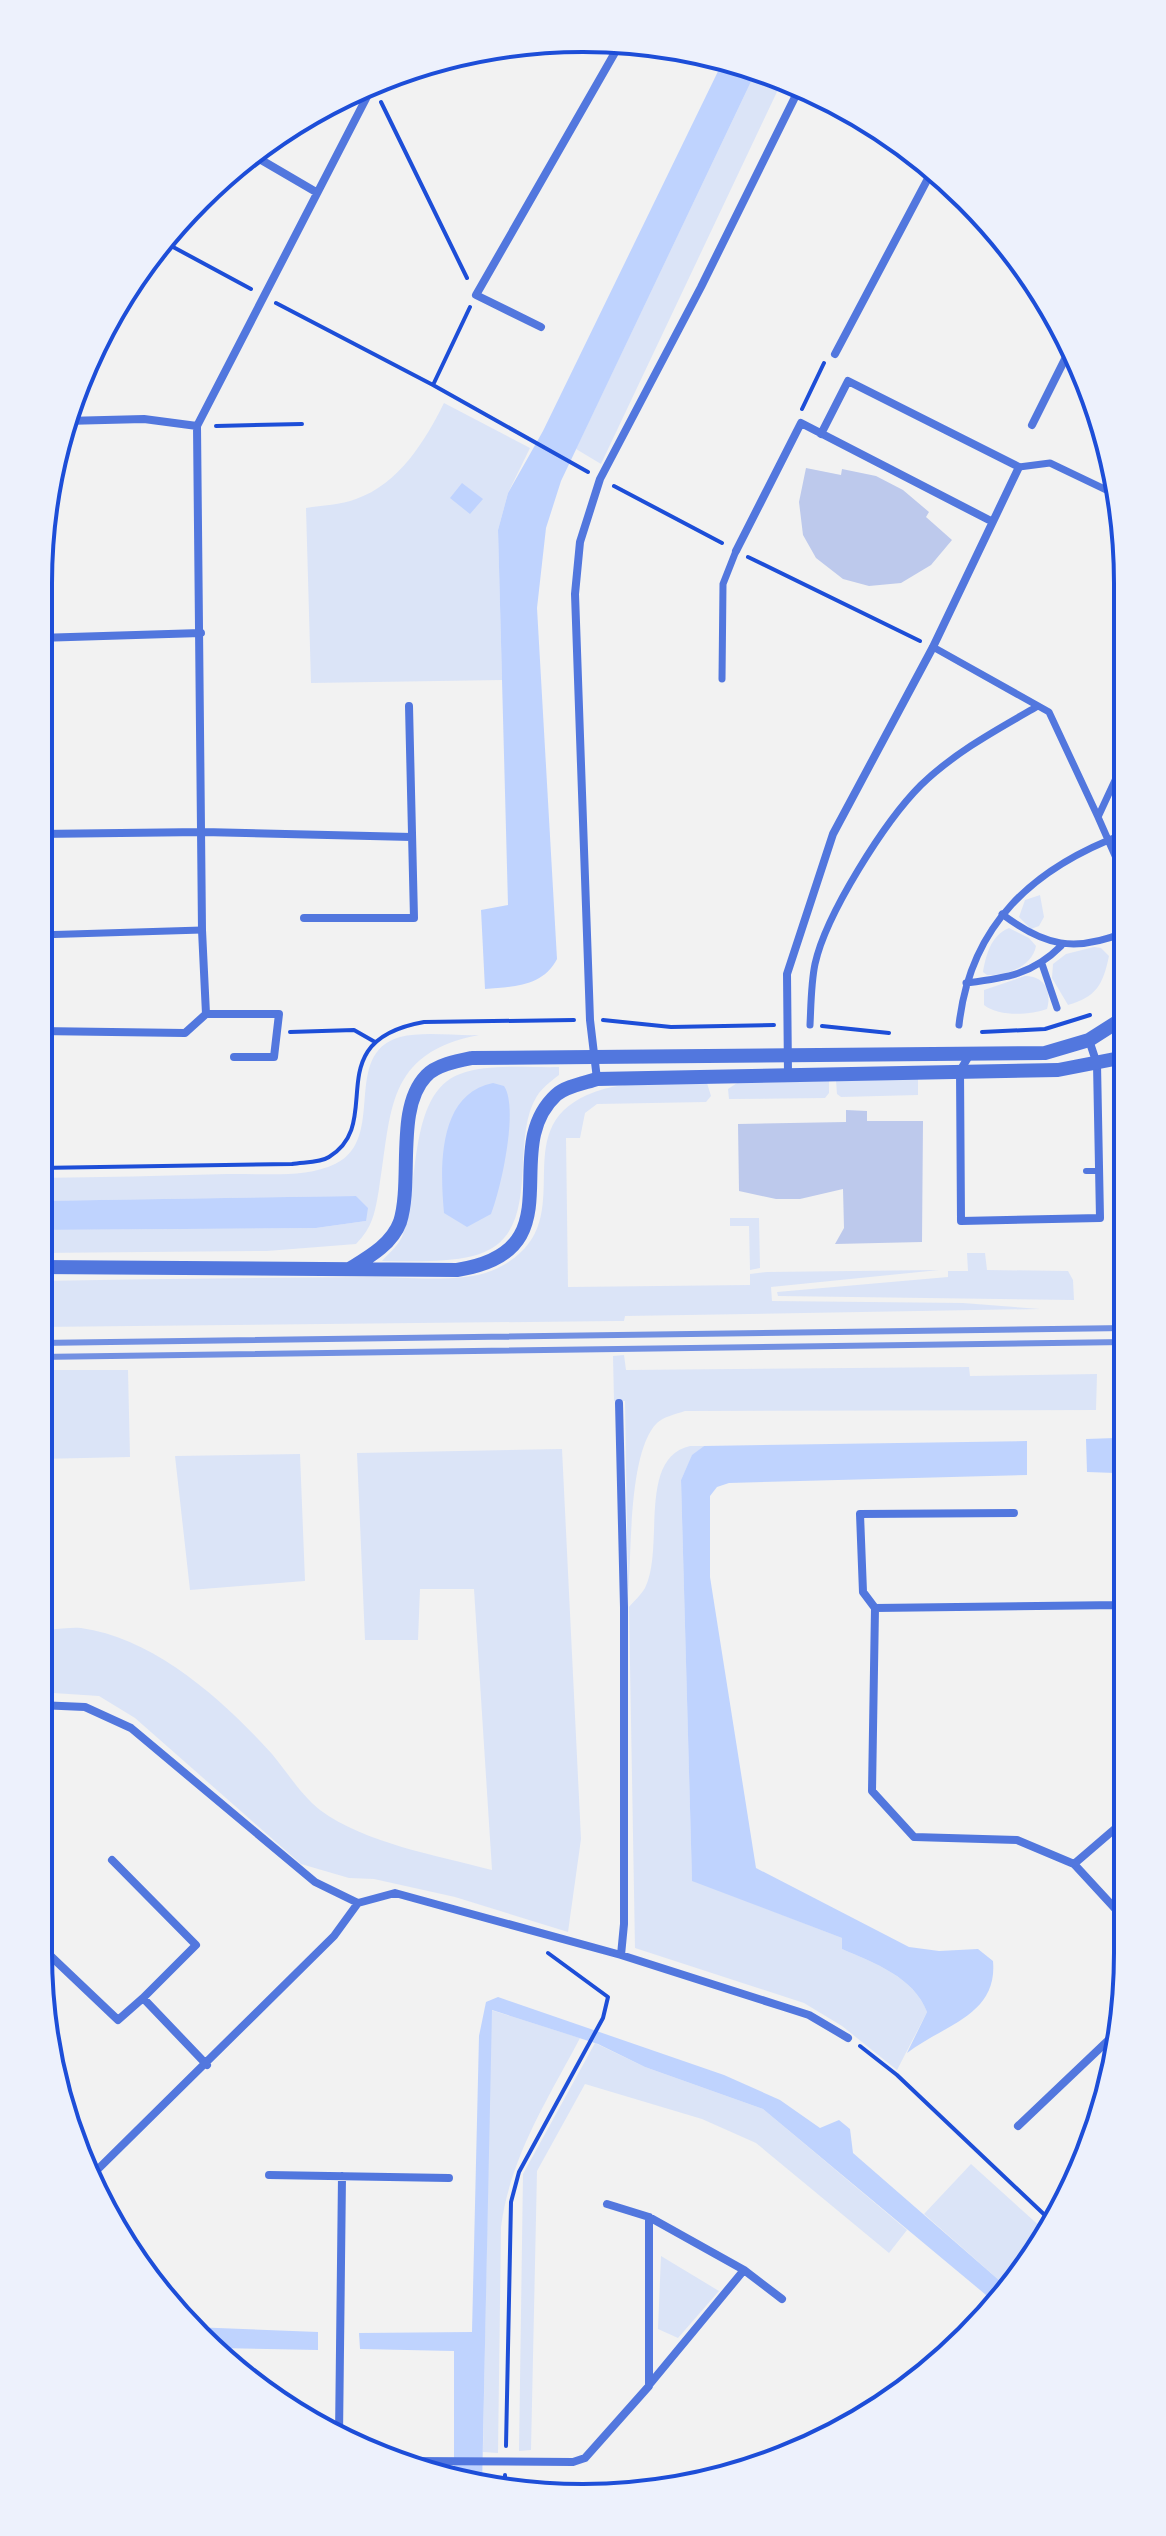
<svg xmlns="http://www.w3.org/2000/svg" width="1166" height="2536" font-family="'Space Grotesk',sans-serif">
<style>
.green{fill:#dbe4f7}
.water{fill:#bfd3fe}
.building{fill:#bdc9ec}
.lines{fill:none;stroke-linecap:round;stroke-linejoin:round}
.path{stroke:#1d4ed8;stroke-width:4}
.service{stroke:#5277de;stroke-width:6}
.pedestrian{stroke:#5277de;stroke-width:7}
.minor{stroke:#5277de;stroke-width:8}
.tertiary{stroke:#5277de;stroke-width:14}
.rail{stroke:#7290e2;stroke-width:6}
.rim{fill:none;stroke:#1d4ed8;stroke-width:4}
</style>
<rect width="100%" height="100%" fill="#f2f2f2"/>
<path class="green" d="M757,69L784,77L601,464L576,449Z
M444,403L530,448L508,493L498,530L502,680L311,683L306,508C322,505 341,505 356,499C399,484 425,441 444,403Z
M1040,895L1044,917L1039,926L1031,929L1019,917L1025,900Z
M1009,928L1029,938L1036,946C1032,967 1006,976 987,975L983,972C986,955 991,935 1009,928Z
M1094,947L1101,948L1109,956C1103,985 1096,997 1068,1005L1052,978L1053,964L1066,954Z
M1025,976C1045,976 1052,992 1047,1009C1030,1015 999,1017 984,1005V990Z
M479,1035C385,1053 392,1111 379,1189C375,1212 373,1227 356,1244L267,1251L38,1253V1230L316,1228L366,1221L356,1196L38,1201V1178C101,1177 164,1176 227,1174C260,1173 304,1179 335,1164C388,1139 340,1054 400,1037C423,1031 455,1036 479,1035Z
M559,1067V1075C551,1081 542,1088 537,1096C507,1144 547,1237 473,1256C444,1263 412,1261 382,1261C388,1254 398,1246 402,1237C420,1194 406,1093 460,1074C489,1063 529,1068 559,1067Z
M918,1079V1095L841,1097L837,1094L836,1081Z
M829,1081V1093L825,1098L729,1099L728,1089L737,1083Z
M707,1083L711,1096L706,1102L597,1104L585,1113L580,1138H566L568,1287L750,1285V1274L767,1272L939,1270L771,1287L772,1301L963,1303L1040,1309L625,1316L624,1321H617L38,1327V1281C149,1279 260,1278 371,1277C403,1277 463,1283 491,1271C591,1229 500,1134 587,1095C622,1079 669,1084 707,1083Z
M730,1218H759L760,1268L750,1270L749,1226H730Z
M967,1253H985L987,1270L1068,1271L1073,1280L1074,1300L778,1296L777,1292L948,1277V1271H968Z
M624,1355L626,1370L969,1367L970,1376L1097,1374L1096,1410L685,1411C676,1414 663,1417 657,1423C628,1452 632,1552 628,1593L625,1401H614L613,1356Z
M38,1370H128L130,1457L38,1459Z
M690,1446H704L692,1456L681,1480L692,1880L842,1938V1949C874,1963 914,1977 927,2012L897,2070L842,2026L804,2003L635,1948L629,1607C634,1601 641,1595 645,1588C665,1548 637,1458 690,1446Z
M562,1449L581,1839L568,1932L455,1897L374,1879L349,1878L301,1864L135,1718L99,1696L38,1692V1631C52,1630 67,1627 81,1628C155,1638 224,1701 272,1754C287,1772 301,1795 320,1810C364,1843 439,1856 492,1870L474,1589H420L418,1640H365L357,1453Z
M300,1454L305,1581L190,1590L175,1456Z
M491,2010L580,2038C548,2099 510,2157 501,2227L498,2453L483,2452Z
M595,2043L645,2067L763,2109L907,2230L889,2253L756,2143L702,2119L585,2084L537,2171L531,2450L519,2451L523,2174Z
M971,2164L1044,2230L1008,2288L924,2214Z
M661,2256L719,2291L678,2338L658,2329Z"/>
<path class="water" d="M724,59L757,69L561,481L546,528L537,608L557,959C543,987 511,987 485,989L481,910L508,905L498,530L508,493L543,431Z
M462,483L483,499L470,514L450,498Z
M493,1083L504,1086C519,1108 501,1189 491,1214L467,1227L444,1213C440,1169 437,1094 493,1083Z
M356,1196L368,1208L366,1221L316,1228L38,1230V1201Z
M1115,1438L1116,1473L1087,1472L1086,1439Z
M1027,1441V1475L729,1483L717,1487L710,1496V1577L756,1868L909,1947L939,1951L978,1949L993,1961C998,2016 943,2025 907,2053L927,2012C914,1977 874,1963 842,1949V1938L692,1881L681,1480L692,1455L704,1446Z
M498,1997L724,2075L780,2100L820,2128L839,2120L850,2129L853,2153L1008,2288L998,2305L763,2109L645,2067L598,2044L492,2010L482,2488L454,2479V2351L360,2349L359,2333L472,2332L479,2036L486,2002Z
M192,2327L318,2332V2350L216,2348Z"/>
<path class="building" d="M806,468L841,475L842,469L876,476L903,490L929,512L926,517L952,540L931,565L901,583L869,586L843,579L816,558L803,535L799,502Z
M846,1110L867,1111V1121H923L922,1242L835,1244L844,1228L843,1189L800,1199H776L739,1191L738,1124L846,1122Z"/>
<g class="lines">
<path class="path" d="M381,102L467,278
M162,241L251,289
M276,303L433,385L588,472
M433,385L470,307
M802,409L824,363
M216,426L302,424
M614,486L722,543
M748,557L920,641
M603,1020L671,1027L774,1025
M822,1026L889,1033
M290,1032L354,1030L375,1042
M982,1032L1045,1029L1090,1015
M38,1168L292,1164C303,1162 320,1163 329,1157C387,1122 316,1041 424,1022L574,1020
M860,2046L897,2075L1050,2220
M506,2446L511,2202L519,2172L603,2018L608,1997L548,1953
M505,2489V2475"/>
<path class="service" d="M1086,1171H1099"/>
<path class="pedestrian" d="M1019,467L1050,463L1119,496
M933,647L1049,712L1098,817L1124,761
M722,679L723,584L736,551
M1098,817L1124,876
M1002,914C1044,946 1075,953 1125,932
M38,935L202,930
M1042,964L1057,1008
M966,983C1005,978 1032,975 1061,946
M810,1025C811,1005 811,983 815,964C826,914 885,821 921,785C955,752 998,729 1038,706
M959,1025C970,925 1033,868 1124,834"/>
<path class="minor" d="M593,39L616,51
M251,154L316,192
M541,327L476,295L621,42
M835,354L933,169
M1032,425L1071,347
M197,426L373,85
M736,551L801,423L991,521
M38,638L201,633
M38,834L203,832L412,837
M304,918H414L409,706
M206,1014H279L274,1057H234
M38,1031L185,1033L206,1014L202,930L197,426L144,419L65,421
M970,1054L960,1071L961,1221L1100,1218L1097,1064L1089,1040
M788,1074L787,974L833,834L933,647L1019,467L848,381L821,434
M597,1079L590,1020L575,594L580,542L600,479L701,287L801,85
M619,1403L624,1607V1924L621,1955
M875,1608L863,1592L860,1514L1014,1513
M38,1705L85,1707L131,1728L315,1882L358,1903L395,1893L621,1955L784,2007L809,2015L848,2038
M1124,1821L1120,1605L1123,1497L1126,1490
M112,1860L196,1945L143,1998L207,2065
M1074,1864L1017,1840L914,1837L872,1791L875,1608L1120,1605
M38,1944L118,2020L143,1998
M1018,2126L1118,2031L1121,1915L1074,1864L1124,1821L1128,1825
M269,2175L449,2178
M89,2178L334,1936L358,1903
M607,2204L649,2217L744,2270L649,2385
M744,2270L782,2299
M339,2436L342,2176
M406,2461L573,2462L585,2458L649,2386V2217"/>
<path class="tertiary" d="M38,1267L457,1270C579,1251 496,1151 556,1095C566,1086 585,1083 597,1079L1058,1070L1125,1057
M351,1268C369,1257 392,1244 400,1222C413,1181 395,1108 426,1076C436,1065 457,1061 472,1058L1045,1053L1089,1040L1125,1017"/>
<path class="rail" d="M38,1343L1126,1328
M38,1357L1126,1342"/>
</g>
<path d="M0 0H1166V2536H0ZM583 52H583A531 531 0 0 1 1114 583V1953A531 531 0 0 1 583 2484H583A531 531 0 0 1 52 1953V583A531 531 0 0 1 583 52Z" fill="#edf1fc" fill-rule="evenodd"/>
<path class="rim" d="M583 52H583A531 531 0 0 1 1114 583V1953A531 531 0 0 1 583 2484H583A531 531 0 0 1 52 1953V583A531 531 0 0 1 583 52Z"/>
</svg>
